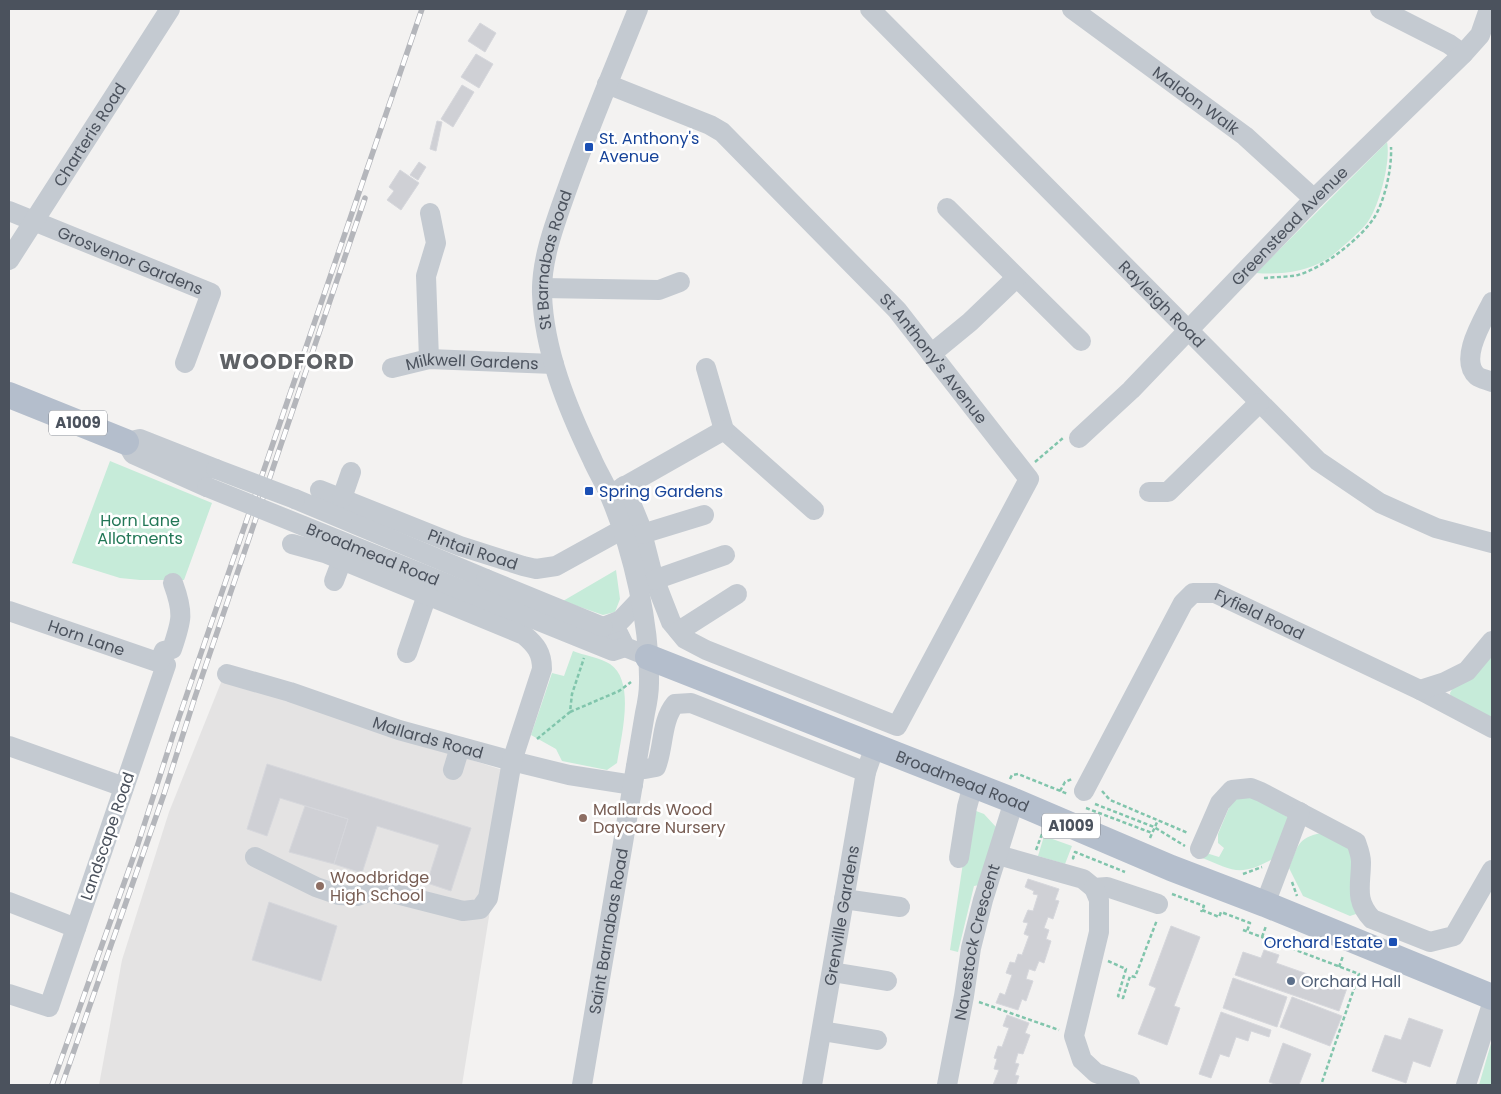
<svg xmlns="http://www.w3.org/2000/svg" width="1501" height="1094" font-family="Poppins,sans-serif">
<style>
.education{fill:#e4e3e3}
.green{fill:#c6ebd9}
.building{fill:#cfd0d5;stroke:#d6d7dc}
.lines{fill:none;stroke-linecap:round;stroke-linejoin:round}
.path{stroke:#81c5ac;stroke-width:2.5;stroke-dasharray:4 2.5;stroke-linecap:butt}
.minor{stroke:#c4cad1;stroke-width:20}
.major{stroke:#b4becc;stroke-width:26}
.rail-casing{stroke:#b4b6bb;stroke-width:5.5}
.rail{stroke:#fff;stroke-width:4;stroke-dasharray:11;stroke-linecap:butt}
.minor-bridge{stroke:#c4cad1;stroke-width:20}
.transit-dot{fill:#1a4fb4;stroke:#fff;stroke-width:2}
.education-dot{fill:#8d6e63;stroke:#fff;stroke-width:2}
.service-dot{fill:#5c6f8a;stroke:#fff;stroke-width:2}
.labels{text-anchor:middle;stroke-width:5;stroke-linejoin:round;paint-order:stroke}
.shield{fill:#fff;stroke:#81868e;stroke-width:1}
.shield-label{font-size:15px;font-weight:bold;fill:#4b525d}
.street-label{font-size:16px;fill:#4b525d;stroke:#fff}
.transit-label{font-size:16px;fill:#164399;stroke:#fff;text-anchor:start}
.park-label{font-size:16px;fill:#237757;stroke:#fff}
.education-label{font-size:16px;fill:#785e54;stroke:#fff;text-anchor:start}
.service-label{font-size:16px;fill:#4e5e75;stroke:#fff;text-anchor:start}
.district-label{font-size:21px;font-weight:bold;letter-spacing:1px;fill:#5e6165;stroke:#fff}
</style>
<rect width="100%" height="100%" fill="#f3f2f1"/>
<path class="education" d="M222,680L512,773L462,1085H99L122,960L169,812Z"/>
<path class="green" d="M1387,142C1391,162 1379,207 1367,223C1363,229 1333,256 1327,259C1306,272 1280,275 1256,273Z
M110,461L212,503L184,580H140L120,578L72,563Z
M616,570L620,599L615,612L603,615L563,601Z
M573,651C583,655 601,658 610,664C636,681 621,737 617,763L607,770L562,761L556,749L531,735L552,673L564,676Z
M1492,653V724L1451,700L1450,693L1454,686Z
M1252,794L1292,820L1273,859C1239,877 1234,871 1200,857L1203,852L1219,857L1224,848L1218,843V834L1233,798Z
M971,809L984,814L996,827L980,885L974,886L958,952L950,950Z
M1321,833L1347,846L1353,855L1356,914L1350,916L1303,896L1289,868C1298,846 1297,838 1321,833Z
M1044,836L1072,846L1065,864L1038,856Z
M1492,1040V1085H1479Z"/>
<path class="building" d="M480,23L496,33L485,52L468,41Z
M476,54L493,64L479,88L461,77Z
M462,85L474,92L453,127L441,119Z
M437,121L442,122L436,151L430,149Z
M419,162L426,167L418,180L410,175Z
M400,170L419,183L401,210L387,200L394,191L389,187Z
M267,764L471,828L451,891L427,883L439,845L377,826L362,873L334,864L348,819L280,798L267,836L247,829Z
M305,806L348,819L334,864L289,852Z
M1028,879L1059,889L1055,900L1059,901L1053,919L1048,917L1044,928L1049,930L1046,939L1051,941L1044,963L1039,961L1035,971L1029,969L1026,979L1033,981L1026,1001L1022,999L1018,1010L996,1003L1000,993L1005,995L1012,975L1006,973L1010,962L1015,963L1018,954L1022,955L1029,936L1024,934L1028,923L1023,922L1028,910L1033,911L1038,895L1033,894L1034,891L1025,887Z
M269,902L337,926L321,981L252,960Z
M1171,926L1200,937L1174,1006L1180,1008L1167,1045L1138,1034L1156,988L1149,985Z
M1264,950L1279,955L1276,963L1347,988L1339,1011L1235,975L1243,952L1261,958Z
M1233,978L1287,997L1277,1027L1223,1008Z
M1292,997L1342,1016L1330,1046L1280,1027Z
M1221,1012L1271,1030L1269,1037L1251,1031L1248,1041L1236,1037L1229,1057L1220,1054L1211,1078L1199,1074Z
M1007,1015L1029,1023L1025,1033L1030,1035L1023,1054L1018,1053L1015,1063L1019,1064L1015,1075L1019,1076L1016,1085H993L999,1070L994,1069L997,1059L994,1058L998,1046L1002,1047L1009,1028L1003,1026Z
M1409,1018L1443,1030L1430,1067L1413,1061L1406,1083L1372,1071L1385,1035L1401,1040Z
M1283,1043L1311,1054L1299,1085H1278L1269,1082Z"/>
<g class="lines">
<path class="path" d="M1264,278C1275,277 1287,277 1298,275C1323,268 1360,239 1374,218C1385,200 1392,168 1391,147
M1035,462L1063,438
M570,712L619,691L631,682
M537,739L570,712L572,694L584,658
M1010,779L1012,775L1018,774L1068,794
M1060,791L1065,782L1072,779
M1102,791L1110,800L1188,833
M1095,804L1154,827L1185,846
M1086,808L1152,833
M1150,838L1158,820
M1036,850L1042,834
M1074,859L1073,858L1075,852L1125,872
M1243,874L1262,867
M1292,882L1297,896
M1172,894L1204,906L1201,912
M1202,910L1219,917L1221,912L1250,923L1247,931
M1243,930L1359,974L1321,1085
M1262,937L1266,926
M1108,961L1126,969L1118,996L1123,998L1130,976L1135,977L1157,920
M1339,967L1343,956
M979,1002L1059,1030"/>
<g class="minor">
<path id="s1" d="M870,9L1318,461L1380,503L1436,528L1492,543"/>
<path id="s2" d="M1072,9L1245,136L1314,199"/>
<path d="M1380,9L1449,44L1463,54"/>
<path id="s3" d="M607,84L710,125L722,132L897,310L1029,479L897,726L706,650L685,639L671,622L653,576L640,525L624,486"/>
<path d="M947,208L1081,341"/>
<path id="s4" d="M9,211L211,293L185,363"/>
<path id="s5" d="M9,260L170,9"/>
<path d="M542,288L659,290L680,282"/>
<path d="M1492,302C1484,319 1458,359 1477,376C1481,379 1488,380 1492,382"/>
<path d="M931,354L970,322L1016,278"/>
<path d="M429,359L426,276L436,243L430,213"/>
<path id="s6" d="M392,368L429,359L554,364"/>
<path d="M706,368L724,430L814,510"/>
<path id="s7" d="M1079,438L1131,390L1314,199L1463,54L1480,35L1489,9"/>
<path d="M207,487L133,454L126,442L140,439L216,469"/>
<path id="s8" d="M320,490L460,546L523,566L536,569L556,566L623,529"/>
<path d="M1149,492H1168L1259,403"/>
<path d="M613,493L724,430"/>
<path d="M342,498L351,472"/>
<path d="M295,499L486,579"/>
<path d="M642,534L704,515"/>
<path d="M654,580L725,555"/>
<path d="M334,581L342,560"/>
<path id="s9" d="M9,611L166,665L49,1007L9,994"/>
<path d="M603,627L618,633L625,647L640,653"/>
<path d="M603,627L621,620L640,600"/>
<path d="M679,631L737,594"/>
<path d="M407,653L427,595"/>
<path d="M159,662L164,651L172,649C182,620 184,613 173,583"/>
<path id="s10" d="M227,674L290,692L399,730L512,761L569,775L633,785"/>
<path d="M1420,690L1492,728"/>
<path d="M9,746L124,787"/>
<path d="M636,767L645,769L656,767C664,747 661,721 675,704L691,703L866,772"/>
<path d="M453,770L460,747"/>
<path id="s11" d="M1084,791L1183,603L1193,593H1215L1420,690L1445,682L1467,671L1492,641"/>
<path d="M1200,849L1220,803L1232,790L1251,788L1261,792L1356,842C1358,848 1361,855 1361,862C1361,885 1354,900 1372,919L1430,942L1454,936L1492,870"/>
<path d="M998,855L1083,879L1094,888L1107,887L1158,904"/>
<path d="M255,857L316,887L339,895L357,896L377,889L463,911L480,909L488,898L512,761L542,669C542,653 536,645 524,635L325,553L292,544"/>
<path d="M959,858L967,807L973,785"/>
<path d="M1094,888L1099,900V932L1074,1036L1082,1060L1096,1073L1130,1085"/>
<path d="M844,899L900,907"/>
<path d="M9,902L76,928"/>
<path d="M1265,904L1300,812"/>
<path d="M832,972L887,981"/>
<path d="M822,1031L877,1040"/>
<path id="s12" d="M582,1085L645,713C647,704 649,693 649,683C650,625 633,550 610,496C605,483 597,471 592,459C567,407 544,351 542,294C541,261 554,226 565,195C587,132 613,71 638,9"/>
<path id="s13" d="M812,1085L860,807L866,772L875,746"/>
<path id="s14" d="M947,1085L964,996L971,948L983,900L1014,801"/>
<path d="M1466,1085L1492,1004"/>
</g>
<g class="major">
<path d="M9,395L126,442"/>
<path id="s15" d="M648,657L1014,801L1171,868L1265,904L1492,997"/>
</g>
<defs>
<path id="rail" d="M52,1085L137,847L175,729L422,9
M62,1085L164,794L195,697L365,198"/>
</defs>
<use href="#rail" class="rail-casing"/>
<use href="#rail" class="rail"/>
<g class="minor-bridge">
<path d="M216,469L295,499"/>
<path id="s16" d="M207,487L613,651L625,647"/>
<path d="M486,579L603,627"/>
</g>
</g>
<g class="transit-dot">
<rect x="584" y="142" width="10" height="10" rx="2.5"/>
<rect x="584" y="486" width="10" height="10" rx="2.5"/>
<rect x="1388" y="937" width="10" height="10" rx="2.5"/>
</g>
<g class="education-dot">
<circle cx="583" cy="818" r="5"/>
<circle cx="320" cy="886" r="5"/>
</g>
<circle class="service-dot" cx="1291" cy="981" r="5"/>
<g class="labels">
<g class="shield">
<rect x="49" y="410.5" width="58" height="25" rx="4"/>
<rect x="1042" y="813.5" width="58" height="25" rx="4"/>
</g>
<g class="shield-label">
<text x="78" y="428">A1009</text>
<text x="1071" y="831">A1009</text>
</g>
<g class="street-label">
<text dy="6" stroke="none"><textPath href="#s2" startOffset="154">Maldon Walk</textPath></text>
<text dy="6" stroke="none"><textPath href="#s5" startOffset="149">Charteris Road</textPath></text>
<text dy="6" stroke="none"><textPath href="#s7" startOffset="299">Greenstead Avenue</textPath></text>
<text dy="6" stroke="none"><textPath href="#s12" startOffset="850">St Barnabas Road</textPath></text>
<text dy="6" stroke="none"><textPath href="#s4" startOffset="131">Grosvenor Gardens</textPath></text>
<text dy="6" stroke="none"><textPath href="#s1" startOffset="415">Rayleigh Road</textPath></text>
<text dy="6" stroke="none"><textPath href="#s3" startOffset="435">St Anthony's Avenue</textPath></text>
<text dy="6" stroke="none"><textPath href="#s6" startOffset="81">Milkwell Gardens</textPath></text>
<text dy="6" stroke="none"><textPath href="#s8" startOffset="164">Pintail Road</textPath></text>
<text dy="6" stroke="none"><textPath href="#s16" startOffset="179">Broadmead Road</textPath></text>
<text dy="6" stroke="none"><textPath href="#s11" startOffset="298">Fyfield Road</textPath></text>
<text dy="6" stroke="none"><textPath href="#s9" startOffset="82">Horn Lane</textPath></text>
<text dy="6" stroke="none"><textPath href="#s10" startOffset="211">Mallards Road</textPath></text>
<text dy="6" stroke="none"><textPath href="#s15" startOffset="338">Broadmead Road</textPath></text>
<text transform="translate(107 836) rotate(-71)" y="6">Landscape Road</text>
<text dy="6" stroke="none"><textPath href="#s13" startOffset="172">Grenville Gardens</textPath></text>
<text dy="6" stroke="none"><textPath href="#s12" startOffset="156">Saint Barnabas Road</textPath></text>
<text dy="6" stroke="none"><textPath href="#s14" startOffset="146">Navestock Crescent</textPath></text>
</g>
<g class="transit-label">
<text x="599" y="144">St. Anthony's<tspan x="599" dy="18">Avenue</tspan></text>
<text x="599" y="497">Spring Gardens</text>
<text x="1383" y="948" text-anchor="end">Orchard Estate</text>
</g>
<g class="park-label">
<text x="140" y="526">Horn Lane<tspan x="140" dy="18">Allotments</tspan></text>
</g>
<g class="education-label">
<text x="593" y="815">Mallards Wood<tspan x="593" dy="18">Daycare Nursery</tspan></text>
<text x="330" y="883">Woodbridge<tspan x="330" dy="18">High School</tspan></text>
</g>
<g class="service-label">
<text x="1301" y="987">Orchard Hall</text>
</g>
<g class="district-label">
<text x="287" y="369">WOODFORD</text>
</g>
</g>
<rect width="1501" height="1094" fill="none" stroke="#4b525d" stroke-width="20"/>
</svg>
